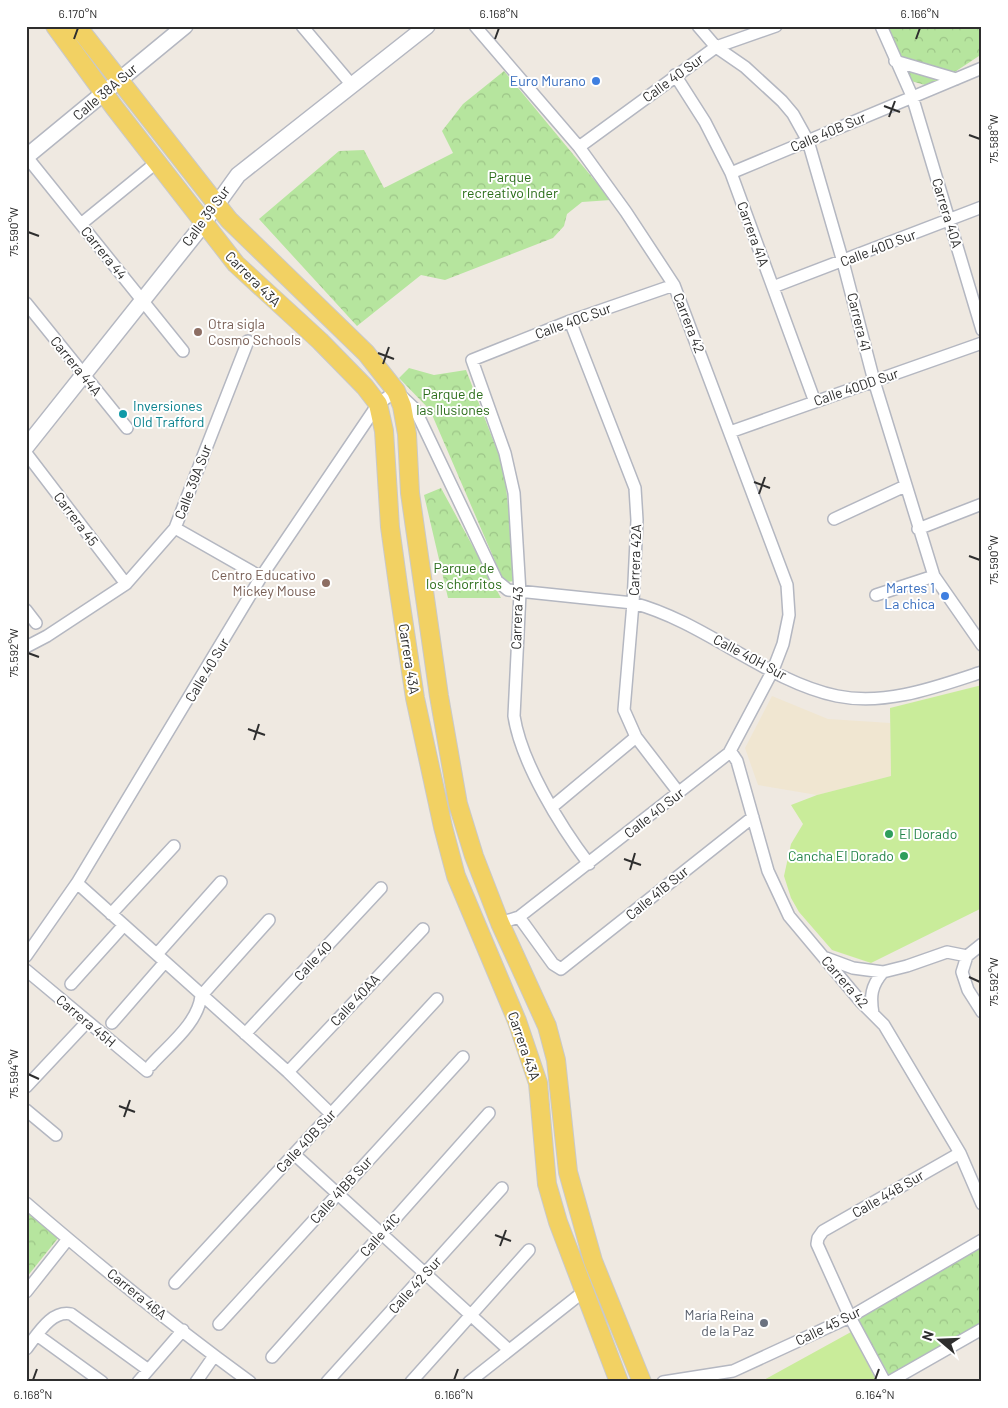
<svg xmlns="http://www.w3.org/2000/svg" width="1008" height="1408" font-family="Barlow,sans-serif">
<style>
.education{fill:#f0e6d1}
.forest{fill:url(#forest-crowns)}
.pitch{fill:#c9ec9a}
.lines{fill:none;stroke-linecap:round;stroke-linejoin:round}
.street-casing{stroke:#b4b7c1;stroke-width:14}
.secondary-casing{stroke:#b4b7c1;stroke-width:18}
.primary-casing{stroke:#c9c9c9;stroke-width:20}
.street{stroke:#fff;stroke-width:11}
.secondary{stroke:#fff;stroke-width:15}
.primary{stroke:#f2d163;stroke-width:18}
.ticks{fill:none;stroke:#2e2e2e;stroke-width:2}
.shop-dot{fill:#3f7fe0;stroke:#fff;stroke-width:2}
.education-dot{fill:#8d6e63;stroke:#fff;stroke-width:2}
.culture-dot{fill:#0f9aa8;stroke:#fff;stroke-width:2}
.leisure-dot{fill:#2e9e5b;stroke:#fff;stroke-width:2}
.worship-dot{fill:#6b7280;stroke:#fff;stroke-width:2}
.labels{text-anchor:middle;stroke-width:4;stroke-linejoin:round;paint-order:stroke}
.street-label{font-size:14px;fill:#2e2e2e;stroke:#fff}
.shop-label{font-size:14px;fill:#366cbe;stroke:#fff;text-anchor:end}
.park-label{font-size:14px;fill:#2c6e1b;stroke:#fff}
.education-label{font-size:14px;fill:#785e54;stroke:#fff;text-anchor:start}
.culture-label{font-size:14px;fill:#0d838f;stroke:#fff;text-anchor:start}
.leisure-label{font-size:14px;fill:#27864d;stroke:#fff;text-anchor:start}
.worship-label{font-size:14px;fill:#5b616d;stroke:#fff;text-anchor:end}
.neatline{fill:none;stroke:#2e2e2e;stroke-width:2}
.ticks-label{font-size:12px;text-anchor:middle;fill:#2e2e2e}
</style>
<defs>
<pattern id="forest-crowns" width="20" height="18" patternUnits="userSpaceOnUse" patternTransform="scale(1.25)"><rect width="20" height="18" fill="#b6e59e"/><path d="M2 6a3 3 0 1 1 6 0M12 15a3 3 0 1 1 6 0" fill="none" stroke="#9dc588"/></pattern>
</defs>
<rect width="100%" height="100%" fill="#efe9e1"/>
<path class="education" d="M772,696L828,719L890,723L891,776L817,795L758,785L745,748Z"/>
<path class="forest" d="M887,26H982V54L932,87L904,79Z
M504,71L611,200L582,202L567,214L564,226L553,238L445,280L421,275L357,326L259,219L339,151L364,150L384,188L453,153L442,131L463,104Z
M409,368L434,375L466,370L504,468L516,581L504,582L430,410L399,378Z
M441,488L501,598H448L424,495Z
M26,1212L59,1237L26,1278Z
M982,1245V1323L889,1375L858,1320Z"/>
<path class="pitch" d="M982,685V908L871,963L832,950L799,912L791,898L784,876L791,844L803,824L791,805L817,795L891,776L890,708Z
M851,1332L877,1382H760Z"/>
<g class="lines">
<defs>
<path id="street" d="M302,26L351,84
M475,26L579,147L626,212L674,285L787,585L789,615L783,644L773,670L729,753L519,917L500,923
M698,26L716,47L745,67L782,101L793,114L808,141L843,262L874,381L934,576L982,645
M881,26L912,96L982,330
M895,61L956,79
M675,75L705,122L731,173L815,402
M579,147L716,47L776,26
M26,156L183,351
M731,173L982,68
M81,224L157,162
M773,287L982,207
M26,303L127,428
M570,321L635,488L637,520L633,603L624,710L636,737L679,793
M730,432L982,343
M26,453L126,584
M834,519L905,486
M175,528L261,577
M918,529L982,504
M876,595L934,576
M26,610L36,623
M26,647L47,636L126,584L175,528L248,341
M729,753L733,755L737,761L768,871L789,916L861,1002L884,1025L960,1153L982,1204
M552,807L636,737
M589,864C560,826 521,762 514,716L520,593L514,493L505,453L472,360L570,321L674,285
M77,883L288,1072L331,1114
M111,914L174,846
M519,917L553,964L561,969L753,817
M157,954L221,882
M26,956L77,883L261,577L378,404L396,391L415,409L497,581L508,590L633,603C705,622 766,681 837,696C886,706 936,687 982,672
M967,956L962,972L968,990L982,1012
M826,958L853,968L883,972L907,966L947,952L967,956L982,944
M26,970L147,1071
M71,984L124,925
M873,1014C870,996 871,986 883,972
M112,1023L165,962
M245,1034L381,888
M151,1065C169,1045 198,1023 201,996L269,920
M288,1072L423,929
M26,1087L87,1022
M26,1110L56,1135
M294,1154L509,1350
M26,1203C98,1265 173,1326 250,1382
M175,1283L437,999
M26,1292L68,1239
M219,1324L463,1057
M37,1335L102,1382
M26,1349C38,1334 51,1310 71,1314L147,1369
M272,1357L489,1113
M138,1382L183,1330
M196,1382L214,1356
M327,1382L502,1188
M411,1382L529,1250
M469,1382L583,1292
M663,1382L733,1371L850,1317L982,1240
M885,1382L850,1317L817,1244L818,1238L823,1231L960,1153
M889,1382L982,1329"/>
<path id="secondary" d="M26,157L185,26
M26,447L197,232L238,175L427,26"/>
<path id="primary" d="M55,26L114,107L236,264L320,341L365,387L378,404L384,431L390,527L399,592L415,698L443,827L456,876L517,1021L538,1083L547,1184L558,1222L619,1382
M77,26L229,220L366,353L396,391L402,406L407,434L410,493L439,696L458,804L474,856L500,923L547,1026L556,1060L568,1172L593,1261L642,1382"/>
</defs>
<use href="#street" class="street-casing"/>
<use href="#secondary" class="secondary-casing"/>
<use href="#primary" class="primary-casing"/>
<use href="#street" class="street"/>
<use href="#secondary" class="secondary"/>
<use href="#primary" class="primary"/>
</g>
<path class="ticks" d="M74,39L78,28M495,39L499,28M916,39L920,28M884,106L900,112M889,117L895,101M969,135L980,139M28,232L39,236M378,353L394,359M383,364L389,347M754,482L770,488M759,494L765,477M969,556L980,560M28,653L39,657M248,729L265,735M254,740L259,724M624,859L641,865M630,870L635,853M969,977L980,982M28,1074L39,1079M119,1106L135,1112M124,1117L130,1100M495,1235L511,1241M500,1246L506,1230M33,1380L37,1369M454,1380L458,1369M875,1380L879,1369"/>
<g class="shop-dot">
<circle cx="596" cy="81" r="5"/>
<circle cx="945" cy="596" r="5"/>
</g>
<g class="education-dot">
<circle cx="198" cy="332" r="5"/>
<circle cx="326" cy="583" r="5"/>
</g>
<circle class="culture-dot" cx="123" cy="414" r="5"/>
<g class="leisure-dot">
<circle cx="889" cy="834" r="5"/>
<circle cx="904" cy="856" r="5"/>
</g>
<circle class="worship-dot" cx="764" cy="1323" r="5"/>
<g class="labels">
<g class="street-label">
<text transform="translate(673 78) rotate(-36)" y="5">Calle 40 Sur</text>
<text transform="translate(105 92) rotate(-40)" y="5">Calle 38A Sur</text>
<text transform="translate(828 132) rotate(-23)" y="5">Calle 40B Sur</text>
<text transform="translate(947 213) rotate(73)" y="5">Carrera 40A</text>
<text transform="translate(206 216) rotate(-54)" y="5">Calle 39 Sur</text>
<text transform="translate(753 234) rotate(70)" y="5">Carrera 41A</text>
<text transform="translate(878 248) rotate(-21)" y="5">Calle 40D Sur</text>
<text transform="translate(104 253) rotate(51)" y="5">Carrera 44</text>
<text transform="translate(253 279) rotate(45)" y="5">Carrera 43A</text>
<text transform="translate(573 321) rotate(-20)" y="5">Calle 40C Sur</text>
<text transform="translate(859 322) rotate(76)" y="5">Carrera 41</text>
<text transform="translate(689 323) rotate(69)" y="5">Carrera 42</text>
<text transform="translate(76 366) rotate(51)" y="5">Carrera 44A</text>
<text transform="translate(856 387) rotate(-19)" y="5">Calle 40DD Sur</text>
<text transform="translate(193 482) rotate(-69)" y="5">Calle 39A Sur</text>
<text transform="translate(76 519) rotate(53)" y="5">Carrera 45</text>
<text transform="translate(635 560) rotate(-88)" y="5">Carrera 42A</text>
<text transform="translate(517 618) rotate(-88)" y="5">Carrera 43</text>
<text transform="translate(750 657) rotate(28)" y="5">Calle 40H Sur</text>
<text transform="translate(409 659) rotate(81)" y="5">Carrera 43A</text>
<text transform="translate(207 670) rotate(-59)" y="5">Calle 40 Sur</text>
<text transform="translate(654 813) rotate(-38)" y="5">Calle 40 Sur</text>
<text transform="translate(657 893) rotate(-39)" y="5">Calle 41B Sur</text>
<text transform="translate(313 961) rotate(-47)" y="5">Calle 40</text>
<text transform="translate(845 982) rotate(49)" y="5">Carrera 42</text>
<text transform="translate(355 1000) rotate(-47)" y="5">Calle 40AA</text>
<text transform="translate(86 1021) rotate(40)" y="5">Carrera 45H</text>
<text transform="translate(524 1046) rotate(71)" y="5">Carrera 43A</text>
<text transform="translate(306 1141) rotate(-47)" y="5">Calle 40B Sur</text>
<text transform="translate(341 1190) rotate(-48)" y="5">Calle 41BB Sur</text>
<text transform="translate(888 1194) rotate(-30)" y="5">Calle 44B Sur</text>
<text transform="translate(380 1235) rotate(-48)" y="5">Calle 41C</text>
<text transform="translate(415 1285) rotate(-48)" y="5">Calle 42 Sur</text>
<text transform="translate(137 1294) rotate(39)" y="5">Carrera 46A</text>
<text transform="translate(828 1326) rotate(-26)" y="5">Calle 45 Sur</text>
</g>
<g class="shop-label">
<text x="586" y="86">Euro Murano</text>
<text x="935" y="593">Martes 1<tspan x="935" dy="16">La chica</tspan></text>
</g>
<g class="park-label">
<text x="510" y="182">Parque<tspan x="510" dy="16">recreativo Inder</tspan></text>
<text x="453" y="399">Parque de<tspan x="453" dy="16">las Ilusiones</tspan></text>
<text x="464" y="573">Parque de<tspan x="464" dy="16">los chorritos</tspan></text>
</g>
<g class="education-label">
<text x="208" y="329">Otra sigla<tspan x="208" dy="16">Cosmo Schools</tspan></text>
<text x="316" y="580" text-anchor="end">Centro Educativo<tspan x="316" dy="16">Mickey Mouse</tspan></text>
</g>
<g class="culture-label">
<text x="133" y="411">Inversiones<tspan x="133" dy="16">Old Trafford</tspan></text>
</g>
<g class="leisure-label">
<text x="899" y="839">El Dorado</text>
<text x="894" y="861" text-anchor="end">Cancha El Dorado</text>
</g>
<g class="worship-label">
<text x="754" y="1320">María Reina<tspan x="754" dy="16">de la Paz</tspan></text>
</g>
</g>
<rect width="1008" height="1408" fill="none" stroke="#ffffff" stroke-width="55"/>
<g transform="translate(940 1340) rotate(289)" stroke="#ffffff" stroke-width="4" paint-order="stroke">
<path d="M0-4L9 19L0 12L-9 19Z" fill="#2e2e2e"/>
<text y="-8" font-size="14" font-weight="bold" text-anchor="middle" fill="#2e2e2e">N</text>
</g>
<rect x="28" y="28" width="952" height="1352" class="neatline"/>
<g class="ticks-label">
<text x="78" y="18">6.170°N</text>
<text x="499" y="18">6.168°N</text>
<text x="920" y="18">6.166°N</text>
<text transform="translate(994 139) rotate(-90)" y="4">75.588°W</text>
<text transform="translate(14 232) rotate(-90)" y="4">75.590°W</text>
<text transform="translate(994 560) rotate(-90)" y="4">75.590°W</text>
<text transform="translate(14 653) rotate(-90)" y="4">75.592°W</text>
<text transform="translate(994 982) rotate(-90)" y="4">75.592°W</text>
<text transform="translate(14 1074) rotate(-90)" y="4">75.594°W</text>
<text x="33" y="1399">6.168°N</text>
<text x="454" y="1399">6.166°N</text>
<text x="875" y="1399">6.164°N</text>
</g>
</svg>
